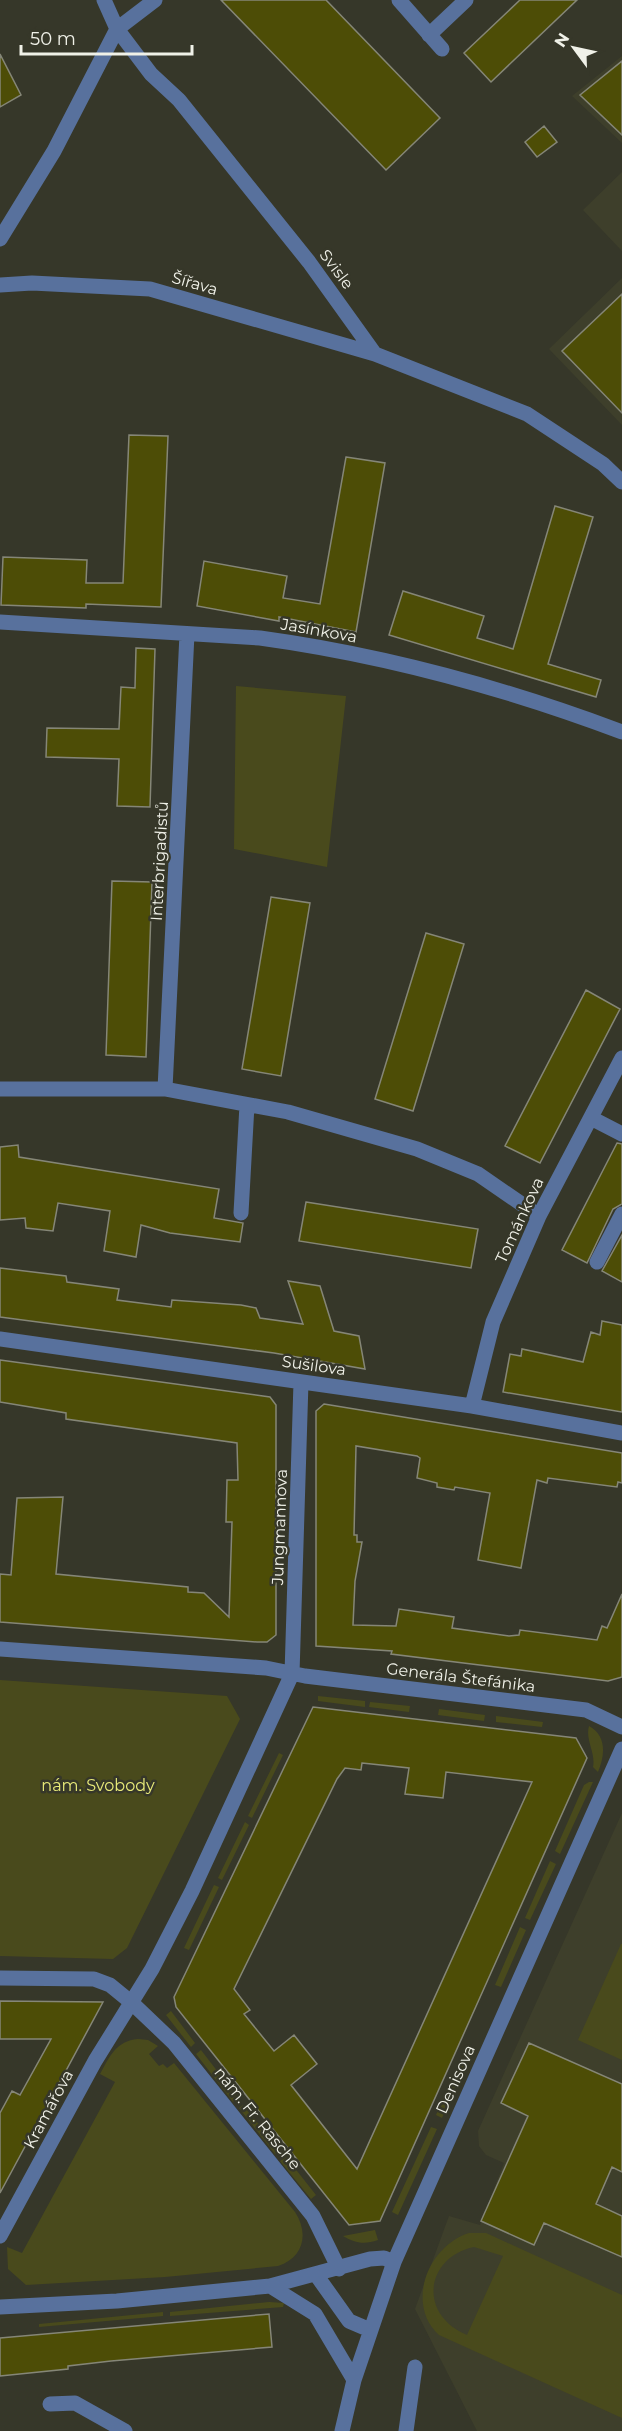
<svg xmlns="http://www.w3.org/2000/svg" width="622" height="2431" font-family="Montserrat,sans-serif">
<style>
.built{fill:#3e3f2b}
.green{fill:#494a1c;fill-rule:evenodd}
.building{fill:#4d4d06;stroke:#858677;stroke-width:1.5;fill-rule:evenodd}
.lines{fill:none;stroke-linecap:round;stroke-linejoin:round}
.minor{stroke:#58719d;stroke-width:15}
.labels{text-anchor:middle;stroke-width:5;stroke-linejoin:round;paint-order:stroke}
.street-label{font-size:16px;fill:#f0f1e8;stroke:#363729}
.park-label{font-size:16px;fill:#e9eb79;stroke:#363729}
</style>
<rect width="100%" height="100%" fill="#363729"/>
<path class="built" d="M622,56V143L572,96Z
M622,172V251L583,210Z
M622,278V425L549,349Z
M622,1813V2431H477L415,2309L449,2216L480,2225L504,2163L486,2155L479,2146L478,2131Z"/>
<path class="green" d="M236,686L346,696L327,867L234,849Z
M0,1680L227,1696L240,1719L127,1948L113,1959L0,1956Z
M318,1696L365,1701V1707L318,1701Z
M370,1702L410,1706L409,1712L369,1707Z
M439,1709L485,1715L484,1721L438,1715Z
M496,1716L543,1722L542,1727L496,1722Z
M589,1726C607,1736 605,1755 598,1772L593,1767C596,1753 585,1740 589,1726Z
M279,1753L283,1755L252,1818L248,1816Z
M589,1782H593L560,1854L555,1851L584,1785Z
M245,1822L249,1825L222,1880L218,1878Z
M550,1861L556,1864L530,1920L525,1918Z
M214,1885L219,1887L189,1950L184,1948Z
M520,1927L526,1930L501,1987L495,1985Z
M621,1944H622V2060L578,2040Z
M171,2011L195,2043L191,2047L166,2015Z
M138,2039L148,2040L158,2046L149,2054L159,2066L163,2064L167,2068L174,2063L295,2212C309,2233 304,2258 278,2266L165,2277L26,2285L8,2269L7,2247L22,2253L115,2082L100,2074C110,2056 116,2041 138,2039Z
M201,2050L238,2098L233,2102L196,2054Z
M461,2058L467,2060L442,2118L436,2115Z
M243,2105L280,2150L275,2154L239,2108Z
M431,2127L437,2129L398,2215L392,2212Z
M286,2157L316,2195L311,2199L280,2161Z
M375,2230L378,2240C364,2245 355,2243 343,2236Z
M469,2233H486L622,2295V2418L439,2335C405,2304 428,2246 469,2233ZM474,2247L503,2256L467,2335C417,2314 426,2257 474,2247Z
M269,2302L284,2303L283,2307L170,2316V2312Z
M163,2312V2316L39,2327V2324Z"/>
<path class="building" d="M221,0H326L440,118L386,170Z
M520,0H577L491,82L464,53Z
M0,54L21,95L0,107Z
M622,61V135L580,95Z
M544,126L557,142L537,157L525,142Z
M622,294V413L562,351Z
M129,435L168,436L161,607L86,604V608L1,605L3,557L87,560L86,583H123Z
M346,457L385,463L356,632L279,617V621L197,606L204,561L287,576L283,598L320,604Z
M555,506L593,517L548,664L601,680L596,697L389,635L403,591L484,616L477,638L513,649Z
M136,648L155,649L150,807L117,806L119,759L46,757L47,728L119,729L121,687L135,688Z
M112,881L152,882L146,1057L106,1055Z
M271,897L310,903L281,1076L242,1069Z
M426,933L464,944L413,1111L375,1099Z
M586,990L620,1009L540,1163L505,1146Z
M617,1143L622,1144V1204L613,1209L587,1263L562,1250Z
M18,1145L19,1157L219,1189L214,1218L243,1223L240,1242L170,1233L141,1225L136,1257L104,1251L110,1211L58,1203L53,1231L26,1228L25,1218L0,1220V1147Z
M306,1202L478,1229L471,1268L299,1241Z
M622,1235V1282L602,1271Z
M0,1268L66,1276L67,1282L119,1289L117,1300L171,1307L172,1300L241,1305L256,1308L260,1318L303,1324L288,1281L320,1286L334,1331L359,1336L365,1369L274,1353L0,1317Z
M602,1321L622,1325V1412L503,1392L510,1354L521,1356L522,1349L583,1362L591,1332L600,1335Z
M0,1360L270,1397L276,1405V1635L267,1642H257L0,1622V1574L11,1575L17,1498L63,1497L56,1574L188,1587V1592L204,1593L229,1617L232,1522H226L227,1480H238L237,1443L66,1419V1413L0,1402Z
M324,1404L622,1453V1483L618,1482L617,1487L548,1478L547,1483L537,1480L521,1568L478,1560L490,1493L455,1487L454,1490L437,1487V1483L417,1478L420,1458L417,1456L356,1446L354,1535H357V1542H362L355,1581L353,1625L396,1626L399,1609L454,1617L452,1628L509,1636L519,1635L520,1630L597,1640L602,1626L607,1628L622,1594V1677L608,1681L391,1654L392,1651L316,1646V1411Z
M313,1707L576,1738L587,1758L380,2221L349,2225L176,2007L174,1997ZM362,1763L409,1768L405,1794L443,1798L446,1772L532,1782L357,2169L291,2085L317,2064L294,2035L274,2051L244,2014L250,2010L234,1989L337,1779L345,1768L361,1770Z
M0,2001L103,2002L0,2193V2113L12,2091L20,2095L51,2039H0Z
M529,2043L622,2084V2172L612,2167L596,2204L622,2216V2257L544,2223L534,2245L481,2221L528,2116L501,2103Z
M269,2314L272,2347L111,2361L68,2366V2369L0,2376V2338Z"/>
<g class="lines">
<path class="minor" d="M104,0L117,29L151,74L179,100L309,262L375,354
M399,0L442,49
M429,35L466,0
M0,239L54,151L117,29L155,0
M0,285L32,283L150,289L375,354L527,414L603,464L622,482
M0,622L260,638C384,655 505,688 622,732
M0,1089H165L288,1112L417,1149L478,1174L539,1216
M165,1089L187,634
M591,1118L622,1134
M241,1213L247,1105
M597,1262L622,1214
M0,1339L472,1406L622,1433
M472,1406L493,1322L539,1216L622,1058
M0,1649L266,1668L305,1676L586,1710L622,1727
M0,1978L94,1979L110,1985L132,2003L174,2043L313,2216L339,2269
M0,2236L95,2061L152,1969L192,1891L292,1674L301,1382
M317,2276L349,2321L370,2330
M270,2286L315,2314L354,2380
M0,2307L117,2301L270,2286L370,2259L384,2258L394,2262
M50,2404L75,2403L125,2431
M342,2431L354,2380L394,2262L622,1749
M406,2431L415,2367"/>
</g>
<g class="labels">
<g class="street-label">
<text transform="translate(337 269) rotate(53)" y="6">Svisle</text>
<text transform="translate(195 283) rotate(16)" y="6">Šířava</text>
<text transform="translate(319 630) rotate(10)" y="6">Jasínkova</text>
<text transform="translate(159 861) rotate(-87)" y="6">Interbrigadistů</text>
<text transform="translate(519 1220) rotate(-65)" y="6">Tománkova</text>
<text transform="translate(314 1365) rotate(8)" y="6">Sušilova</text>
<text transform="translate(279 1527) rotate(-88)" y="6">Jungmannova</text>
<text transform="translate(461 1677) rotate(7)" y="6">Generála Štefánika</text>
<text transform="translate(455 2079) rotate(-66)" y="6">Denisova</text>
<text transform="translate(48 2109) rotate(-62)" y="6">Kramářova</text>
<text transform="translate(258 2118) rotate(51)" y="6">nám. Fr. Rasche</text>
</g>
<g class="park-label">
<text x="98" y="1791">nám. Svobody</text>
</g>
</g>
<g transform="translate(574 48) rotate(303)" stroke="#363729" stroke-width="4.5" paint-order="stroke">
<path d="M0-4.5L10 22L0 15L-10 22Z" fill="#f0f1e8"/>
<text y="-9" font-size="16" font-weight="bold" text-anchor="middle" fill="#f0f1e8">N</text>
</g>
<path d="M21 45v9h171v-9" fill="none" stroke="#f0f1e8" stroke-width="3"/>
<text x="30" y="45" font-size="18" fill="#f0f1e8" stroke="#363729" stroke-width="4.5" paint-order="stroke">50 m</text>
</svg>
